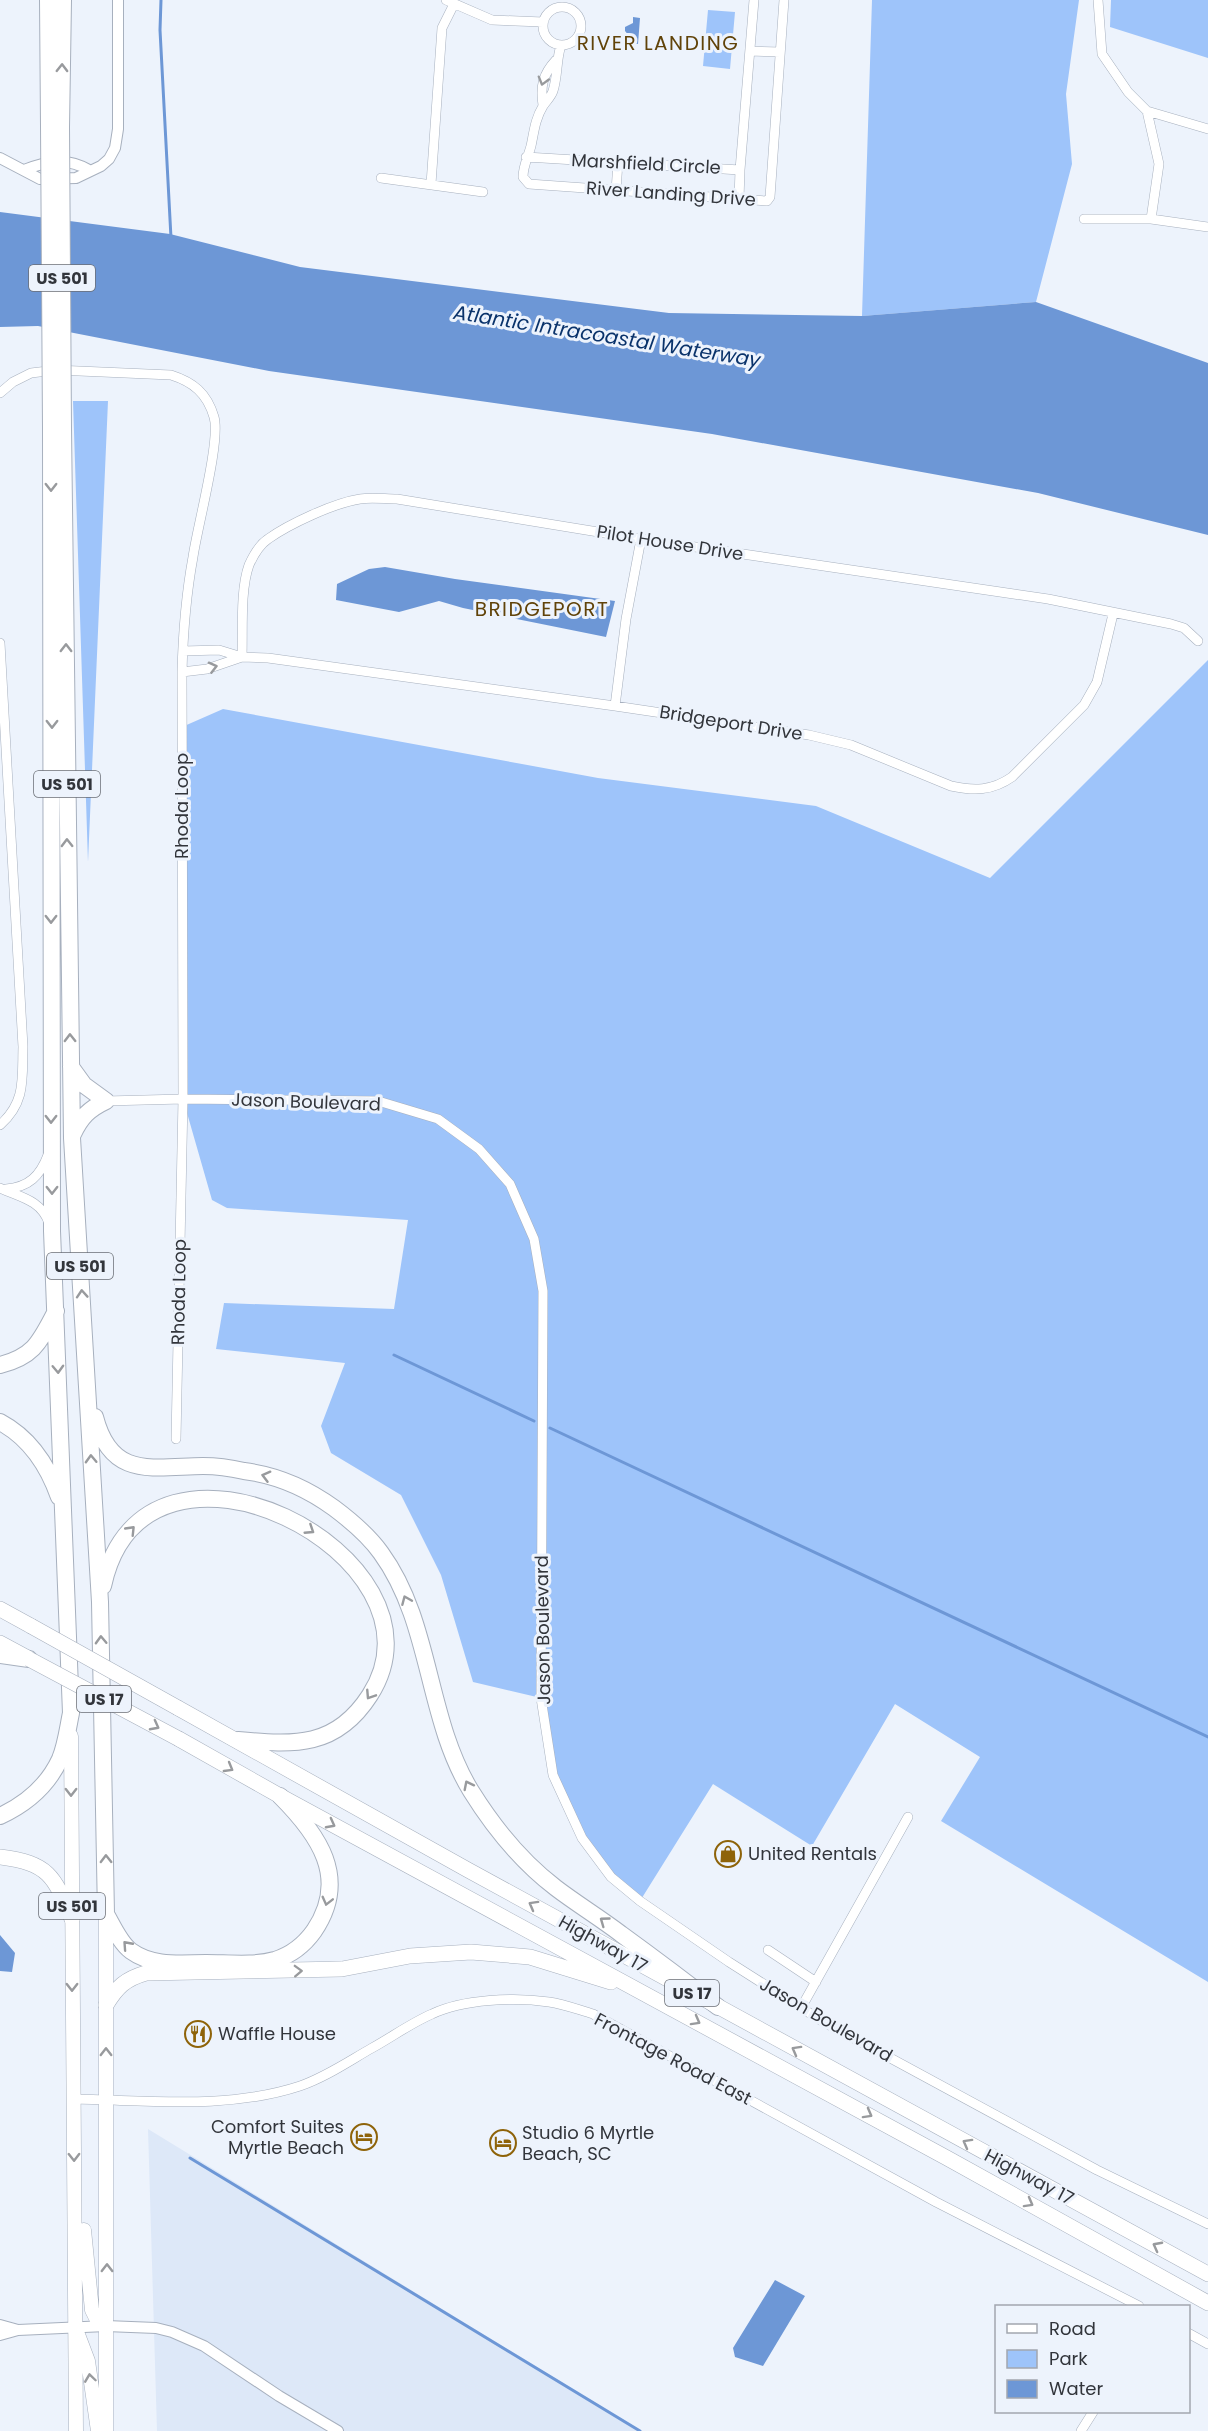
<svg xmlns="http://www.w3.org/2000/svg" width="1208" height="2431" font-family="Poppins,sans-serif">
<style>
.built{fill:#dde8f8}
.green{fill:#9ec4fa}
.water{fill:#6d97d6}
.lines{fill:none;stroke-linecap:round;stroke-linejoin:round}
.stream{stroke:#6d97d6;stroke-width:3}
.minor-casing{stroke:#a7b0be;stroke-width:10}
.tertiary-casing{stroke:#a7b0be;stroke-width:12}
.primary-casing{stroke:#a7b0be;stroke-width:15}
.trunk-casing{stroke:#a7b0be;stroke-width:16}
.motorway-casing{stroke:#a7b0be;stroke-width:18}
.minor{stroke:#fff;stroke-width:9}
.tertiary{stroke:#fff;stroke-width:10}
.primary{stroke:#fff;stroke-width:14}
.trunk{stroke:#fff;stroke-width:15}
.motorway{stroke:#fff;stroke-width:16}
.trunk-bridge-casing{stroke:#a7b0be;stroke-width:16;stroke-linecap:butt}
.motorway-bridge-casing{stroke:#a7b0be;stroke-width:18;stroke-linecap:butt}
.trunk-bridge{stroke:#fff;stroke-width:15}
.motorway-bridge{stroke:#fff;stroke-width:16}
.oneway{stroke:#989a9d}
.labels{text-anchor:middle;stroke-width:6;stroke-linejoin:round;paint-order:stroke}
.shield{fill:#edf3fc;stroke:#6a6e75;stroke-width:1.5}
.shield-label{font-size:16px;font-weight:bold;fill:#32353b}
.street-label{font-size:18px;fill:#32353b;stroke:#edf3fc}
.poi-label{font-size:18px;fill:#32353b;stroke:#edf3fc;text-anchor:start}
.neighbourhood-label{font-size:20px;letter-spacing:1.5px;fill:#614309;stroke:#edf3fc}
.water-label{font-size:20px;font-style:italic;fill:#0a336b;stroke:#edf3fc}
</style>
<rect width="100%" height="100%" fill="#edf3fc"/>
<path class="built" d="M148,2129L581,2394L642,2431H157Z"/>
<path class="green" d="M872,0H1079L1066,94L1072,164L1036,302L862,316Z
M1111,0H1208V58L1110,27Z
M708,10L735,12L730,69L703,66Z
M73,401H108L88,862Z
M1208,660V1982L941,1821L980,1757L895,1704L812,1846L713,1784L640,1901L611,1877L582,1838L553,1775L541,1698L473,1682L441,1575L401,1495L331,1453L321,1426L345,1363L216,1349L224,1303L394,1309L408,1220L227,1208L212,1200L183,1099L182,727L223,709L598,778L816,806L990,878Z"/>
<path class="water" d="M633,17L640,18L638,44L631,43V38L625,31V27L633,23Z
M0,212L170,234L300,267L669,313L862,316L1036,302L1208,363V535L1038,493L712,434L269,371L38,326L0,327Z
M385,567L455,579L615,601L606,637L463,608L439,601L399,612L336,600L337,584L369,569Z
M0,1935L15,1953L12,1972L0,1971Z
M775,2280L805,2296L763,2366L735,2357L733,2348Z"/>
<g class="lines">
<path class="stream" d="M161,0L160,30L171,238
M394,1355L534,1421
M550,1428L1208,1737
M190,2158L640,2431"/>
<defs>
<path id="minor" d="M446,0L492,20L543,22
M1098,0L1102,54L1128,92L1147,111L1208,129
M543 26a19 19 0 1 1 38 0a19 19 0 1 1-38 0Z
M561,45C556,61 558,75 553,91C551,97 546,101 543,106C535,119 534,132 531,146C528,157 523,166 523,177L529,184L767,201L770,197L784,0
M750,51L780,52
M543,105C540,86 543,74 556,60
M1147,111L1159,164L1151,219L1208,227
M526,157L740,170L754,0
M381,178L483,192
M431,184L442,28L454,4
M616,191L618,162
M739,199L740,170
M1084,219H1151
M0,393L13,382L31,373L56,370L171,375C193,382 207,393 214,417C221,440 197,528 193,557C186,595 183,634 182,672L183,1099L176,1439
M0,643L23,1047C22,1079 26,1102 0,1125
M183,651L219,650L242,657L268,658L615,706L809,735L851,745L951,786C974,791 992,791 1012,777L1084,705L1097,682L1113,614
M242,657C243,630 240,590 249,565C253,556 259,545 268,539C289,524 334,503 360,499C371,497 385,499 397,499L641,539L1048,599L1171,624L1184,628L1198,641
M182,672L207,669L242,657
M615,706L626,619L641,539
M106,1101L183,1099L378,1101L438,1119L479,1149L510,1184L534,1239L543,1291L541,1698L553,1775L582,1838L611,1877L640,1901L729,1962L822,2021L1097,2170L1208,2224
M0,1188C20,1197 41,1200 49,1223
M6,1189C29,1187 40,1176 48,1155
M768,1950L816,1982
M801,2008L908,1817
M73,2099C148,2100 227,2110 300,2086C326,2077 349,2061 372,2048C392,2037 411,2023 432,2014C463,1999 515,1997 549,2002C564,2004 579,2010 593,2014L936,2202L1139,2306
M1188,2333L1208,2344
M1081,2431L1093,2412"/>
<path id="tertiary" d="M0,158L40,179L76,178L101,166L109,159L115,148L118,129V0
M24,170C47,161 67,157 89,170
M0,2325L18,2330
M0,2335L18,2330L106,2326L156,2328L172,2332L204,2346L279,2396L338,2431"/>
<path id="primary" d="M71,1736L76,2431
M84,2230L92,2310L96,2318L106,2326
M77,2332L88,2361L98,2431
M106,2431V1914"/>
<path id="trunk" d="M0,1609L31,1626
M0,1643L26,1657
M178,1708L468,1870L1208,2274
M179,1739L280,1796L947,2158L1208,2303
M0,1857C49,1863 54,1876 72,1919
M106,2005C117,1987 125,1979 146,1973L342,1969L410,1956L471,1952L530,1957L611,1982"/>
<path id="motorway" d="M48,0L49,126
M61,127L63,0
M63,429L72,1138L100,1602L106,1914C113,1926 120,1943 131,1951C153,1967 181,1963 206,1963C228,1963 254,1966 275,1960C291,1955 304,1945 314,1931C350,1878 318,1834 280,1796
M71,1067L84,1085L106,1101
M73,1134C81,1117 89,1109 106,1101
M0,1365C35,1356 40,1341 56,1311
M95,1417C111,1479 151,1467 203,1466C216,1466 231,1468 244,1471C276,1475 308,1489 334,1508C350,1520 369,1536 381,1553C432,1623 426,1718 471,1791C494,1828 522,1862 556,1888C577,1904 600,1918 621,1934C654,1958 686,1982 718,2007
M0,1422C30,1438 48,1466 59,1497
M103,1586C144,1395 459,1557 370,1695C336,1748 295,1745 238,1740
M0,1655L29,1659
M0,1816C26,1804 48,1785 60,1759C66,1745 68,1727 71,1713L52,1231L51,428"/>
</defs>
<use href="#minor" class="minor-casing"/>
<use href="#tertiary" class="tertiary-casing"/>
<use href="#primary" class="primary-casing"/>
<use href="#trunk" class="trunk-casing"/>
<use href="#motorway" class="motorway-casing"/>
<use href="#minor" class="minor"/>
<use href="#tertiary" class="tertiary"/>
<use href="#primary" class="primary"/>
<use href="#trunk" class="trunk"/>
<use href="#motorway" class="motorway"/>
<defs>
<path id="trunk-bridge" d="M31,1626L178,1708
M29,1659L179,1739"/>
<path id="motorway-bridge" d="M49,126L51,428
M61,127L63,429"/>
</defs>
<use href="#trunk-bridge" class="trunk-bridge-casing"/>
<use href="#motorway-bridge" class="motorway-bridge-casing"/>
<use href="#trunk-bridge" class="trunk-bridge"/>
<use href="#motorway-bridge" class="motorway-bridge"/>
</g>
<defs><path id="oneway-chevron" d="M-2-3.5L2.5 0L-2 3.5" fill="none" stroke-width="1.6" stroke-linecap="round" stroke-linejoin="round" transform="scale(1.5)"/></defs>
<g class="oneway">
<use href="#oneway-chevron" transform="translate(62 68) rotate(-89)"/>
<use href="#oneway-chevron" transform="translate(543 81) rotate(106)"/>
<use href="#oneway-chevron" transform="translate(51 487) rotate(90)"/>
<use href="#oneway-chevron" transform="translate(66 648) rotate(-90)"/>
<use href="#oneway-chevron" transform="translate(213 667) rotate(-14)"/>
<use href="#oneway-chevron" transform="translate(52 724) rotate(90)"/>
<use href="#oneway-chevron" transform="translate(67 843) rotate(-91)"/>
<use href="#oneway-chevron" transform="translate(51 919) rotate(90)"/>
<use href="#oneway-chevron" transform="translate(70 1038) rotate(-91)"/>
<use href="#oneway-chevron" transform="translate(51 1119) rotate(90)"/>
<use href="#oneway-chevron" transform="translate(52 1190) rotate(90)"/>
<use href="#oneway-chevron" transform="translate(82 1294) rotate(-94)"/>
<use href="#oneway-chevron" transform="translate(58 1369) rotate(88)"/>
<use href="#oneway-chevron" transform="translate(91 1459) rotate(-92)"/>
<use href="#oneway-chevron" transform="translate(266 1476) rotate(-165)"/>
<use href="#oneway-chevron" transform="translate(131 1530) rotate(-46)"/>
<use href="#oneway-chevron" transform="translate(310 1530) rotate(33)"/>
<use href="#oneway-chevron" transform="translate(406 1600) rotate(-113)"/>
<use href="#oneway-chevron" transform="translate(101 1640) rotate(-92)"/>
<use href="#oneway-chevron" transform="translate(370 1695) rotate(123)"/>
<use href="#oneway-chevron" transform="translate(155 1726) rotate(28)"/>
<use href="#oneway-chevron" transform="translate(229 1768) rotate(30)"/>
<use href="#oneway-chevron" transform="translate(468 1785) rotate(-117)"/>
<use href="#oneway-chevron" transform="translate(71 1792) rotate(90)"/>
<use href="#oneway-chevron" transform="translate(331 1824) rotate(28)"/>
<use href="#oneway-chevron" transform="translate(106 1859) rotate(-91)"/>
<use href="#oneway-chevron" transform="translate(327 1901) rotate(104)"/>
<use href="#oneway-chevron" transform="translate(533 1905) rotate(-151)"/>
<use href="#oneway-chevron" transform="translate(604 1921) rotate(-144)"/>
<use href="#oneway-chevron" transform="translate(127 1945) rotate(-132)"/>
<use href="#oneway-chevron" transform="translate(298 1971) rotate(-2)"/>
<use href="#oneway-chevron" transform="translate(72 1987) rotate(90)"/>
<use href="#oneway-chevron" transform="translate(696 2021) rotate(29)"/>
<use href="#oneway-chevron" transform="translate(796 2050) rotate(-151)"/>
<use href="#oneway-chevron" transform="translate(106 2052) rotate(-90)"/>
<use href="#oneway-chevron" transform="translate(868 2114) rotate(29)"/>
<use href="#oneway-chevron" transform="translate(967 2143) rotate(-151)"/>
<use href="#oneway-chevron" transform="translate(74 2157) rotate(89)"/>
<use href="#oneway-chevron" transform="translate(1029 2203) rotate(29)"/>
<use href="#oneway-chevron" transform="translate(1157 2246) rotate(-152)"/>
<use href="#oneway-chevron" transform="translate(107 2268) rotate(-90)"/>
<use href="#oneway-chevron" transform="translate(90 2378) rotate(-98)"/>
</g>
<defs>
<symbol id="shop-ring" viewBox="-11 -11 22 22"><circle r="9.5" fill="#edf3fc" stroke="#8e6309" stroke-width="1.5"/><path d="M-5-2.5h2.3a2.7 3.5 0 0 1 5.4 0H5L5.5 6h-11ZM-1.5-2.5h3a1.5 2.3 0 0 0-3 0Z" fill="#8e6309"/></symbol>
<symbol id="restaurant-ring" viewBox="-11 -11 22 22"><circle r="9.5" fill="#edf3fc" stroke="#8e6309" stroke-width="1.5"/><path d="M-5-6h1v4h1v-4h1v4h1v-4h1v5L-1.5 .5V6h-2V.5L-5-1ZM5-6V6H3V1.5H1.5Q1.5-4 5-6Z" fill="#8e6309"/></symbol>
<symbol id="hotel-ring" viewBox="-11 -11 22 22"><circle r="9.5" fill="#edf3fc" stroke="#8e6309" stroke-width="1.5"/><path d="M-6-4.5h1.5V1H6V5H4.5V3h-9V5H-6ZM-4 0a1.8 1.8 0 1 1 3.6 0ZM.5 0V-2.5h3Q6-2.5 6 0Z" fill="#8e6309"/></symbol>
</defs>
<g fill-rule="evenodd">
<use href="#shop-ring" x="713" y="1839" width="30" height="30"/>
<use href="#restaurant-ring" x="183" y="2019" width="30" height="30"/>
<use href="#hotel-ring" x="349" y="2122" width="30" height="30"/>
<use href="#hotel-ring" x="488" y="2128" width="30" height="30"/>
</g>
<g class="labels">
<g class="shield">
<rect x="29" y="265" width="66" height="26" rx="4.5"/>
<rect x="34" y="771" width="66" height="26" rx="4.5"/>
<rect x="47" y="1253" width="66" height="26" rx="4.5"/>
<rect x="77" y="1686" width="54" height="26" rx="4.5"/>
<rect x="39" y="1893" width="66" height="26" rx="4.5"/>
<rect x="665" y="1980" width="54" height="26" rx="4.5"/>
</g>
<g class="shield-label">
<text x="62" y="284">US 501</text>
<text x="67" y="790">US 501</text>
<text x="80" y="1272">US 501</text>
<text x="104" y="1705">US 17</text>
<text x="72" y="1912">US 501</text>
<text x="692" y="1999">US 17</text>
</g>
<g class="street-label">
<text transform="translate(646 164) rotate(3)" y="6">Marshfield Circle</text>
<text transform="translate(671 194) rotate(4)" y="6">River Landing Drive</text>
<text transform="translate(670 543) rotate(9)" y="6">Pilot House Drive</text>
<text transform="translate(731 723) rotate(9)" y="6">Bridgeport Drive</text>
<text transform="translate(182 806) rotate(-90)" y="6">Rhoda Loop</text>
<text transform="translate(306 1102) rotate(2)" y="6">Jason Boulevard</text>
<text transform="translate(179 1292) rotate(-89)" y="6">Rhoda Loop</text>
<text transform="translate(543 1630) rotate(-91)" y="6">Jason Boulevard</text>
<text transform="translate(603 1944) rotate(29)" y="6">Highway 17</text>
<text transform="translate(826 2020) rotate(30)" y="6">Jason Boulevard</text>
<text transform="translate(673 2059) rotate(28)" y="6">Frontage Road East</text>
<text transform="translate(1029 2177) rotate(28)" y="6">Highway 17</text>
</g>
<g class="poi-label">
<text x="748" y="1860">United Rentals</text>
<text x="218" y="2040">Waffle House</text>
<text x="344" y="2133" text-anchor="end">Comfort Suites<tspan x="344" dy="21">Myrtle Beach</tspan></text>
<text x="522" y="2139">Studio 6 Myrtle<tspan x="522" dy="21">Beach, SC</tspan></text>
</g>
<g class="neighbourhood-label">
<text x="658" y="50">RIVER LANDING</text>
<text x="542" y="616">BRIDGEPORT</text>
</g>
<g class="water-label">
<text transform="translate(607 336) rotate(9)" y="7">Atlantic Intracoastal Waterway</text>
</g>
</g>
<rect x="995" y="2305" width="195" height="108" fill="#edf3fc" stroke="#a2a7af" stroke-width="1.5"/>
<rect x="1007" y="2324" width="30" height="9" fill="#ffffff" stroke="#a2a7af" stroke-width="1.5"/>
<text x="1049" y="2335" font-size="18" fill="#32353b">Road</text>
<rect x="1007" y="2350" width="30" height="18" fill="#9ec4fa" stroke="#a2a7af" stroke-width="1.5"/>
<text x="1049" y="2365" font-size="18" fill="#32353b">Park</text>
<rect x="1007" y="2380" width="30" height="18" fill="#6d97d6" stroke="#a2a7af" stroke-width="1.5"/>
<text x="1049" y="2395" font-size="18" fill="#32353b">Water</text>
</svg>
